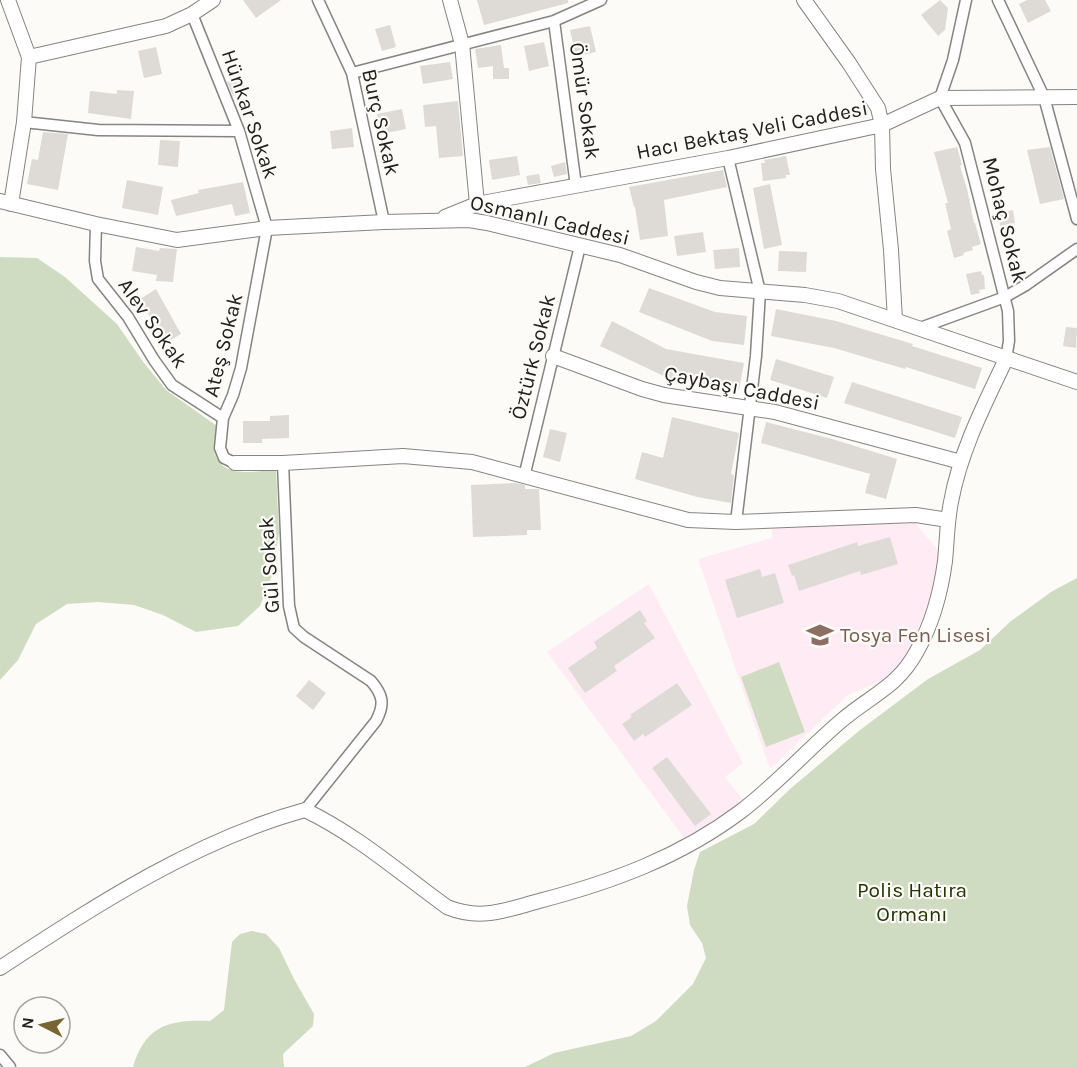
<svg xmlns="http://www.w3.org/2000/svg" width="1077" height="1067" font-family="Karla,sans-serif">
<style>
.education{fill:#ffebf4}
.green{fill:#d0dcc1}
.building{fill:#dedbd7}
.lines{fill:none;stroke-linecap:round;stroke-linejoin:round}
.minor-casing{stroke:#858480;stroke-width:13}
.tertiary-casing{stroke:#858480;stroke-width:16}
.minor{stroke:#fff;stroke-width:10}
.tertiary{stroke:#fff;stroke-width:14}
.labels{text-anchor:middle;stroke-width:4.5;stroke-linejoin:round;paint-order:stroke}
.street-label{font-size:21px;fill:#21201f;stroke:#fcfbf7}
.education-label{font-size:21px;fill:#785e54;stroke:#fcfbf7;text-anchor:start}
.park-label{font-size:21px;fill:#223400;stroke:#fcfbf7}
</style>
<rect width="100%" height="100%" fill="#fcfbf7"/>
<path class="education" d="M913,520L937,549L940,559L926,611L905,660L893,676L848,695L770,769L698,559L772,538V526L885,523Z
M649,584L743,763L725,777L744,801L684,838L547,652Z"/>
<path class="green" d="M0,257L37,258L65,277L117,324L144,363L166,390L217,426C216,433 213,443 214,450C220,480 254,471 276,470L279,533L273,573L260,606L238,626L196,632L163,615L134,605L98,602L67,604L36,624L18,660L0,680Z
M1077,578V1067H525L554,1053L631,1036L656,1021L693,984L706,958L702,943L690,925L687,906L694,870L700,852L754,824L790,789L860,730L928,679L980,650L1011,621L1051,592Z
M779,662L805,732L766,747L741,677Z
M252,931L266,934L279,948L294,979L314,1014L313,1026L283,1054L284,1067H133C146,1024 170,1020 210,1021L224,1010L232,942L240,934Z"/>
<path class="building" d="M243,0H281L256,18Z
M477,0H568V3L484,25Z
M940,0L948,8L945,30L938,36L921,15Z
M1027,0H1045L1051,11L1028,23L1019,4Z
M390,25L396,47L382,51L375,29Z
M590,26L596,52L576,56L570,30Z
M544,42L549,66L529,71L524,46Z
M501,45L504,68H509V79H493V66L478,68L475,49Z
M156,47L162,74L144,78L138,51Z
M450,62L453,79L423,84L420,66Z
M241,77L246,91L233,96L227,82Z
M117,90L134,91L131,119L88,113L90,91L117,94Z
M458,101L463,156L439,158L436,126L425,127L423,105Z
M402,109L406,129L381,134L377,114Z
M352,128L354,147L332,149L330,131Z
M43,132L68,134L58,190L27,184L32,159L38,160Z
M160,140L180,141L178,167L158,165Z
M957,147L962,165L960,166L967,189L974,223H975L981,244L972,247L973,250L963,253L964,255L954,258L947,231L951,229L945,203H948L934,152Z
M1050,147L1064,199L1040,204L1027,150Z
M517,156L520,175L492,180L489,160Z
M786,156L790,175H786V178L763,181L761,163H765L764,160Z
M565,162L567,174L554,177L551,166Z
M723,170L727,187L664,200L668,236L640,240L635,207H634L629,187Z
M539,174L541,183L528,185L526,176Z
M127,180L163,187L158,215L122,208Z
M243,182L250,213L235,216L232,204L176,216L171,200L199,193L198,190Z
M770,184L782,245L764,249L753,188Z
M1013,210L1015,223L1000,226L998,213Z
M703,232L706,252L677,256L674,236Z
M136,247L159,251L160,248L177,249L173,282L156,281L157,275L132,271Z
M739,248L740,267L715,269L713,250Z
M779,251L807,252L806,272L778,271Z
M981,271L982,275H984L985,289L979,290L980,293L971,295L966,274Z
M649,288L715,312L747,316L744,345L712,341L639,312Z
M156,289L181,334L165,343L140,299Z
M776,309L836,321L913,344L912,346L982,368L975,389L906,367L905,369L834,348L771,336Z
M612,321L666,349L744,363L739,390L668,378L600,346Z
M1066,327L1077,328L1076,348L1063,346Z
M776,359L834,377L827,398L770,380Z
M852,382L962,417L955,438L844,403Z
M289,415V438L262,439V443H243V421H270V416Z
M672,417L739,433L731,474L734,475L731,503L697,497L635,479L642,452L663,458Z
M766,422L832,439L897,459L886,499L865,493L870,474L761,443Z
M550,429L567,433L560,462L543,457Z
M515,483L525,485V489H539L541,530H527V535L473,537L471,485Z
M890,537L898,564L861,575L860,571L799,591L794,575L792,576L788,565L857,542L858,546Z
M760,569L762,577L775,573L784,603L737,618L725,580Z
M640,610L647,621L644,623L655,638L614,666L617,671L585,693L568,668L597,648L594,642Z
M309,680L326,693L313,710L296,696Z
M677,683L692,705L645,737L643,734L634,741L622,724L632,717L630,715Z
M667,757L711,814L695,826L652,768Z"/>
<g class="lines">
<defs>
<path id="minor" d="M318,0L352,73L384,222
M966,0L953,60L940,98L965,143L1008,311L1009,341L1006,359
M998,0L1044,97L1077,219
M192,14L239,131L267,228L241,368L233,395L223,418L220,448L224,458L235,463
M554,21L576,186
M352,73L554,21L601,0
M24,122L98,130L239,131
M728,158L760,292L756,356L736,522
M96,224L95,261L98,279L128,317L154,360L172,385L223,418
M920,328L1005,297L1026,285L1077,249
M283,463L289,606L294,628L304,637L371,681C383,695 385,704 376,721L305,810
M524,477L580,246
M0,1055L10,1067"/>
<path id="tertiary" d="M8,0L29,57L24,122L11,204
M450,0L462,44L477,204
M804,0L849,63L878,108L882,125L883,169L891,250L895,320
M29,57L166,26L192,14L213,0
M0,201L96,224L177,240L267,228L384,222L469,220L487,223L620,255L696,282L720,288L805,295L838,301L1077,382
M445,217L477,204L509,198L728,158L882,125L940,98L1077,97
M553,356L642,389L664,395L775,412L961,462
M235,463H283L403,456L472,462L688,520L736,522L916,515L948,520
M0,968C95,906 195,840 305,810C357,835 400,873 447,907C481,921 506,910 539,901C612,882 680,857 740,812C777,784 807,750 841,721C871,695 897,688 917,651C932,624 941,591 945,561C947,541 947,522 951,502C960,452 984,405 1006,359"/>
</defs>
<use href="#minor" class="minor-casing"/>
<use href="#tertiary" class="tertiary-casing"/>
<use href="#minor" class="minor"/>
<use href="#tertiary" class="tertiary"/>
</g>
<defs>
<symbol id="school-bare" viewBox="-9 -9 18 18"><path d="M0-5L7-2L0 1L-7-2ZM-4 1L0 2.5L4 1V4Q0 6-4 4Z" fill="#8d6e63" stroke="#fcfbf7" stroke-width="2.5" paint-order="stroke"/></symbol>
</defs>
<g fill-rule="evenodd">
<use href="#school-bare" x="801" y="616" width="38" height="38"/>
</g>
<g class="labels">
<g class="street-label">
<text transform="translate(585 101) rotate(82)" y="7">Ömür Sokak</text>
<text transform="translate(250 114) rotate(71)" y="7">Hünkar Sokak</text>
<text transform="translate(381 122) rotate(77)" y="7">Burç Sokak</text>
<text transform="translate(752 130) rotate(-11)" y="7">Hacı Bektaş Veli Caddesi</text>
<text transform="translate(550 220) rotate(13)" y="7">Osmanlı Caddesi</text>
<text transform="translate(1005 220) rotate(76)" y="7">Mohaç Sokak</text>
<text transform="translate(153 323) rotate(55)" y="7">Alev Sokak</text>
<text transform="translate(223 345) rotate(-76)" y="7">Ateş Sokak</text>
<text transform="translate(533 357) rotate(-76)" y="7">Öztürk Sokak</text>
<text transform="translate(742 388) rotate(11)" y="7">Çaybaşı Caddesi</text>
<text transform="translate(269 565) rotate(-94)" y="7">Gül Sokak</text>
</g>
<g class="education-label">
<text x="840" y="642">Tosya Fen Lisesi</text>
</g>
<g class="park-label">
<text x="912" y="897">Polis Hatıra<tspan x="912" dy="24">Ormanı</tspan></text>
</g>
</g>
<g transform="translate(42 1025) rotate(277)"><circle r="28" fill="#fcfbf7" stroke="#a4a3a1" stroke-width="1.5"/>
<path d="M0-4.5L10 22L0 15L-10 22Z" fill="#776534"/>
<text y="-9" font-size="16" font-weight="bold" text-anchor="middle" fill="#21201f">N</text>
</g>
</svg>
